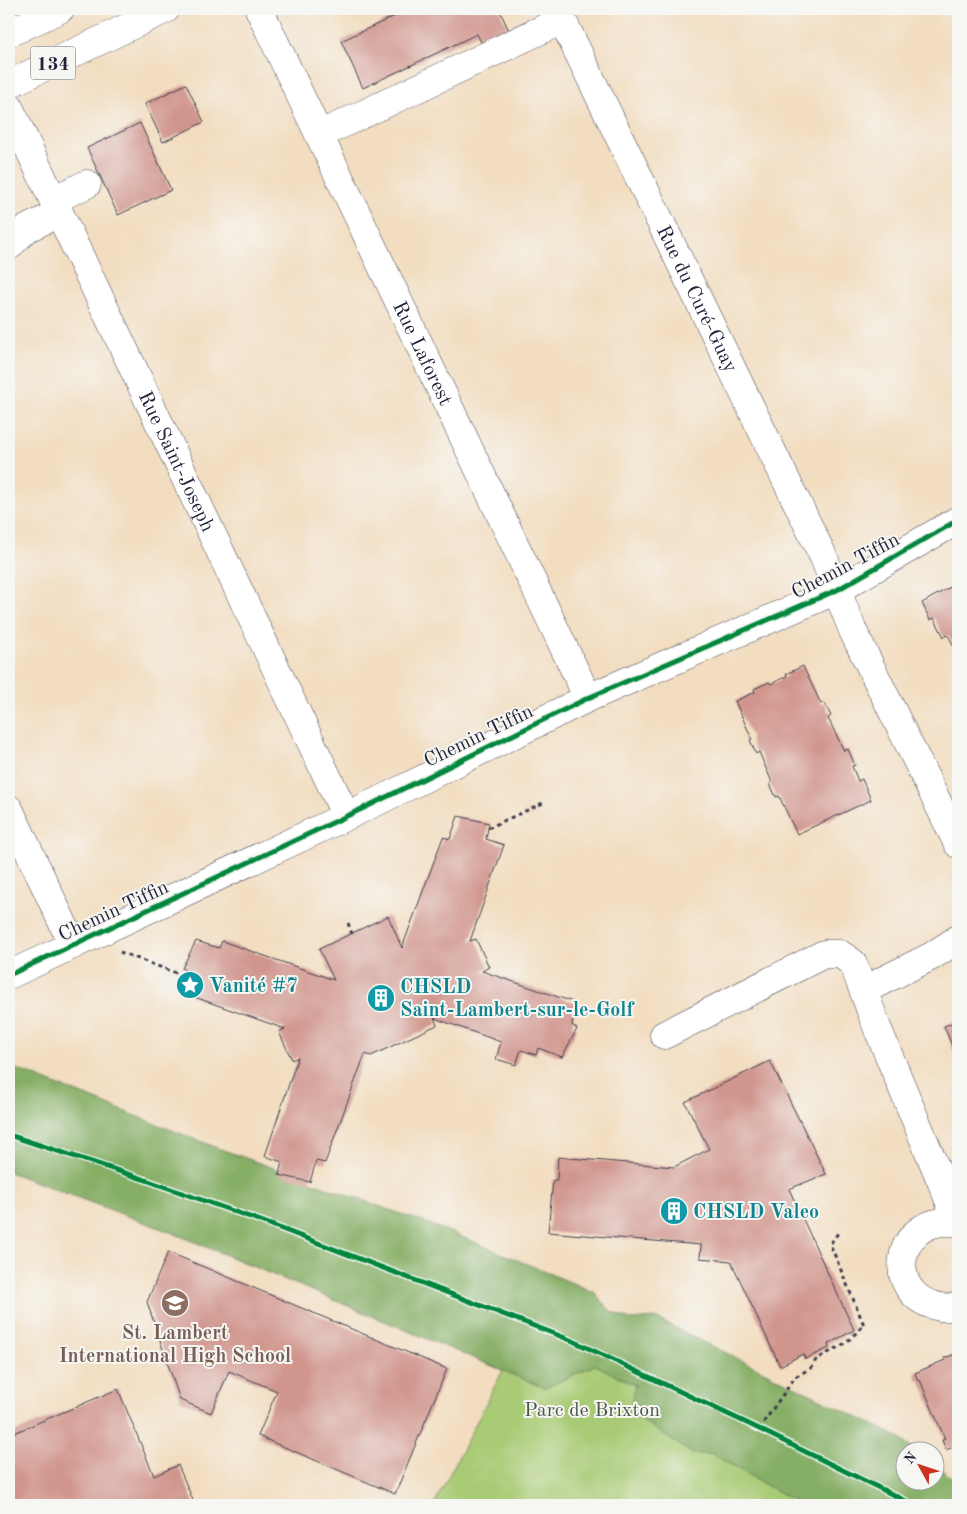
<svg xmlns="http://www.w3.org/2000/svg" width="967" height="1514" font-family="'Old Standard TT',serif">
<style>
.green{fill:#a9cb74;stroke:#667658}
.forest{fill:#86af66;stroke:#546850}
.building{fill:#d0958d}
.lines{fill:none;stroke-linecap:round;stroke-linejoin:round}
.minor-casing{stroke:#413e4f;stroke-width:29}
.highway-casing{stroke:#413e4f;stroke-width:29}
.path{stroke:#413e4f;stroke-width:3;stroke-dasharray:4 4;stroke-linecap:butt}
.minor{stroke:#fff;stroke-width:28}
.highway{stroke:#fff;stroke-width:28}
.cycleway-casing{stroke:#f6f6f2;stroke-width:8}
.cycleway{stroke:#00873e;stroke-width:5}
.labels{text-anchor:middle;stroke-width:4;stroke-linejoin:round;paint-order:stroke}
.shield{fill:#f6f6f2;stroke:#626272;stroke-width:1}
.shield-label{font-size:19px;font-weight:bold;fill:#22223b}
.street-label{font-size:20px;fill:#22223b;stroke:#f6f6f2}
.culture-label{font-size:20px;font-weight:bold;fill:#0d838f;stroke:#f6f6f2;text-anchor:start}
.education-label{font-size:20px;font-weight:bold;fill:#785e54;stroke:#f6f6f2}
.park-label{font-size:20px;fill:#4a554c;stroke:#f6f6f2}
</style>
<rect width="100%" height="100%" fill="#f6f6f2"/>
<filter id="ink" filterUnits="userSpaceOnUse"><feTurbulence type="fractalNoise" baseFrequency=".02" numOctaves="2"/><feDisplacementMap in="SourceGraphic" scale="10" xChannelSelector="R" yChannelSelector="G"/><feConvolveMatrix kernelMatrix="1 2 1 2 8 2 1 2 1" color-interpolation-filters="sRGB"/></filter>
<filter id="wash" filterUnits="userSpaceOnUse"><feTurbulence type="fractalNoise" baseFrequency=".0096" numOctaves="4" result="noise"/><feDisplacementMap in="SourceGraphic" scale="20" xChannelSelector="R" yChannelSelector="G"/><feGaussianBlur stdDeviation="1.12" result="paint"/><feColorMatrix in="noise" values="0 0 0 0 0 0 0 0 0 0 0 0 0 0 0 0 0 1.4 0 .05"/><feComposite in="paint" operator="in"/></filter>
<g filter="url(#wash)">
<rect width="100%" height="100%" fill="#f2ddc0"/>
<path class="green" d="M214,1166L904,1482L958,1505H434L503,1370L178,1235Z"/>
<path class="forest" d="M9,1066L215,1147L448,1231L594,1292L611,1311L630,1320L655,1318L896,1436L917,1451L904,1452V1482H934L935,1465L958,1482V1505H801L712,1454H693L629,1412L635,1385L595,1365L545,1388L178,1235L9,1172Z"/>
<g id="blocks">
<path class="building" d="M410,9H499L510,33L483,46L477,34L363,88L341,41Z
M186,84L204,122L163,142L145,104Z
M140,123L171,190L118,215L87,148Z
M958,578V654L948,635L944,637L934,618L930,620L922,603L954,585L952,581Z
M803,666L821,704L824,702L831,716L828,718L844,751L848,749L855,765L852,766L858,781L862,779L871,800L797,834L779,796L776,797L770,784L772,782L759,752L756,754L750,740L752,739L735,701L755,692L754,689L769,682L771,684L787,676L786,674Z
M458,816L489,823L486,839L504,845L470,941L476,939L489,967L482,971L576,1003L572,1025L577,1029L562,1057L538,1048L536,1055L521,1050L516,1065L496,1059L501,1042L434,1018L437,1025L371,1056L365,1054L325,1163L316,1161L310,1182L279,1175L282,1162L265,1156L298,1057L292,1060L279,1032L285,1029L186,994L193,975L182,968L196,941L219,948L222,941L334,980L319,949L388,916L402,948L443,837L450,839Z
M957,1021L958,1022V1061L944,1026Z
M770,1061L826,1174L789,1189L854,1330L828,1344L829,1348L805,1359L803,1354L780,1366L731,1261L700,1258L701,1245L548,1232L553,1180H557L558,1157L674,1167L709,1149L685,1102Z
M168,1252L447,1369L395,1494L258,1436L277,1391L229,1371L211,1413L180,1400L147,1302Z
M958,1349V1445L946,1450L942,1440L945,1439L920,1380L918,1381L915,1373L945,1360L944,1358L956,1354L954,1351Z
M118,1389L154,1476L178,1465L195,1505H9V1435Z"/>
</g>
</g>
<g filter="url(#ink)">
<use href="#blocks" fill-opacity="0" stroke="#413e4f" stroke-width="1"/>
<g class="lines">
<defs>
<g id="minor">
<path id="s1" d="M259,9L588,698"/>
<path id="s2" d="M557,9L824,558L853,631L958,844"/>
<path id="s3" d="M9,107L346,816"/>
<path d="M319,135L562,20"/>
<path d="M53,200L87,184"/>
<path d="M9,246L26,229L59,213"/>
<path d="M9,809L73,945"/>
<path d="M9,975L368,806L588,698L837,590L958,520"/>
<path d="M864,990L932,956L958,939"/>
<path d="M664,1035L824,954H840L853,963L877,1027L958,1222"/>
<path d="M958,1223C897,1212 881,1292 936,1306C943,1308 951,1308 958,1305"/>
</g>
<path id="highway" d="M9,33L60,9
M9,84L166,9"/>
</defs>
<use href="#minor" class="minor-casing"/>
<use href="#highway" class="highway-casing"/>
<path class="path" d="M488,828L543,803
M348,923L352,934
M120,952L192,979
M759,1429L795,1377L811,1368L816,1360L847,1342L864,1325L830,1244L838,1233"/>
<use href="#minor" class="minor"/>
<use href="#highway" class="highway"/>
<defs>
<path id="cycleway" d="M9,975L368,806L588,698L837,590L958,520
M9,1135L143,1179L261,1221L573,1341L751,1425L914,1505"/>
</defs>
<use href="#cycleway" class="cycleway-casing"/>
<use href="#cycleway" class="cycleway"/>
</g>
</g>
<defs>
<symbol id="sight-disc" viewBox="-11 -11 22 22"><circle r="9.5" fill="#0f9aa8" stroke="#f6f6f2"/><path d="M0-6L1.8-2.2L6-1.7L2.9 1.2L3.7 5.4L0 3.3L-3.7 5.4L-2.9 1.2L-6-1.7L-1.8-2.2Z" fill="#fff"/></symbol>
<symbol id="building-disc" viewBox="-11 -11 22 22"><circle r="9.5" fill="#0f9aa8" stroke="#f6f6f2"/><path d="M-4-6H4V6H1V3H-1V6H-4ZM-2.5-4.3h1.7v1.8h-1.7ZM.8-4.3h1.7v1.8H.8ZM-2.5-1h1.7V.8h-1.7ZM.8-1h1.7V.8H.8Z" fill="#fff"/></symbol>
<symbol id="school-disc" viewBox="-11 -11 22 22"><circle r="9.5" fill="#8d6e63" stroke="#f6f6f2"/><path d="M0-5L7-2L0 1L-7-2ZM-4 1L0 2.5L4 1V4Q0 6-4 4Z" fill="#fff"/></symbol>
</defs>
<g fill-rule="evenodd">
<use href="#sight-disc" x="174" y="969" width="32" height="32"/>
<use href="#building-disc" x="365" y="982" width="32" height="32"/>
<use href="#building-disc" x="658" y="1195" width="32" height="32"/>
<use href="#school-disc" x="159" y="1287" width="32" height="32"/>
</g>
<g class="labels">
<rect class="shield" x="30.5" y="46.5" width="45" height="33" rx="4"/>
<g class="shield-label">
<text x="53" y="70">134</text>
</g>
<g class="street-label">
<text dy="7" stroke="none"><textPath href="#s2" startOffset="322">Rue du Curé-Guay</textPath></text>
<text dy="7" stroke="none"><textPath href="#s1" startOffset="381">Rue Laforest</textPath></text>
<text dy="7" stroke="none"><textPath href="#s3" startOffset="392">Rue Saint-Joseph</textPath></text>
<text transform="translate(845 565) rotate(-28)" y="7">Chemin Tiffin</text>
<text transform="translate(478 735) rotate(-26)" y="7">Chemin Tiffin</text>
<text transform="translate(113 910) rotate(-25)" y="7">Chemin Tiffin</text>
</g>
<g class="culture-label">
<text x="209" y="992">Vanité #7</text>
<text x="400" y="993">CHSLD<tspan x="400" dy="23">Saint-Lambert-sur-le-Golf</tspan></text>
<text x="693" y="1218">CHSLD Valeo</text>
</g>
<g class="education-label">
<text x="175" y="1339">St. Lambert<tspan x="175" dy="23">International High School</tspan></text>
</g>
<g class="park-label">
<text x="592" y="1416">Parc de Brixton</text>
</g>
</g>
<rect width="967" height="1514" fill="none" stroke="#f6f6f2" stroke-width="30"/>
<g transform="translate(920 1466) rotate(310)"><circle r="24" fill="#f6f6f2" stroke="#a1a1a9"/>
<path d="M0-4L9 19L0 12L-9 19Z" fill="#c8321e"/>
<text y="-8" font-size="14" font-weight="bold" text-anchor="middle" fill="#22223b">N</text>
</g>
</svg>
